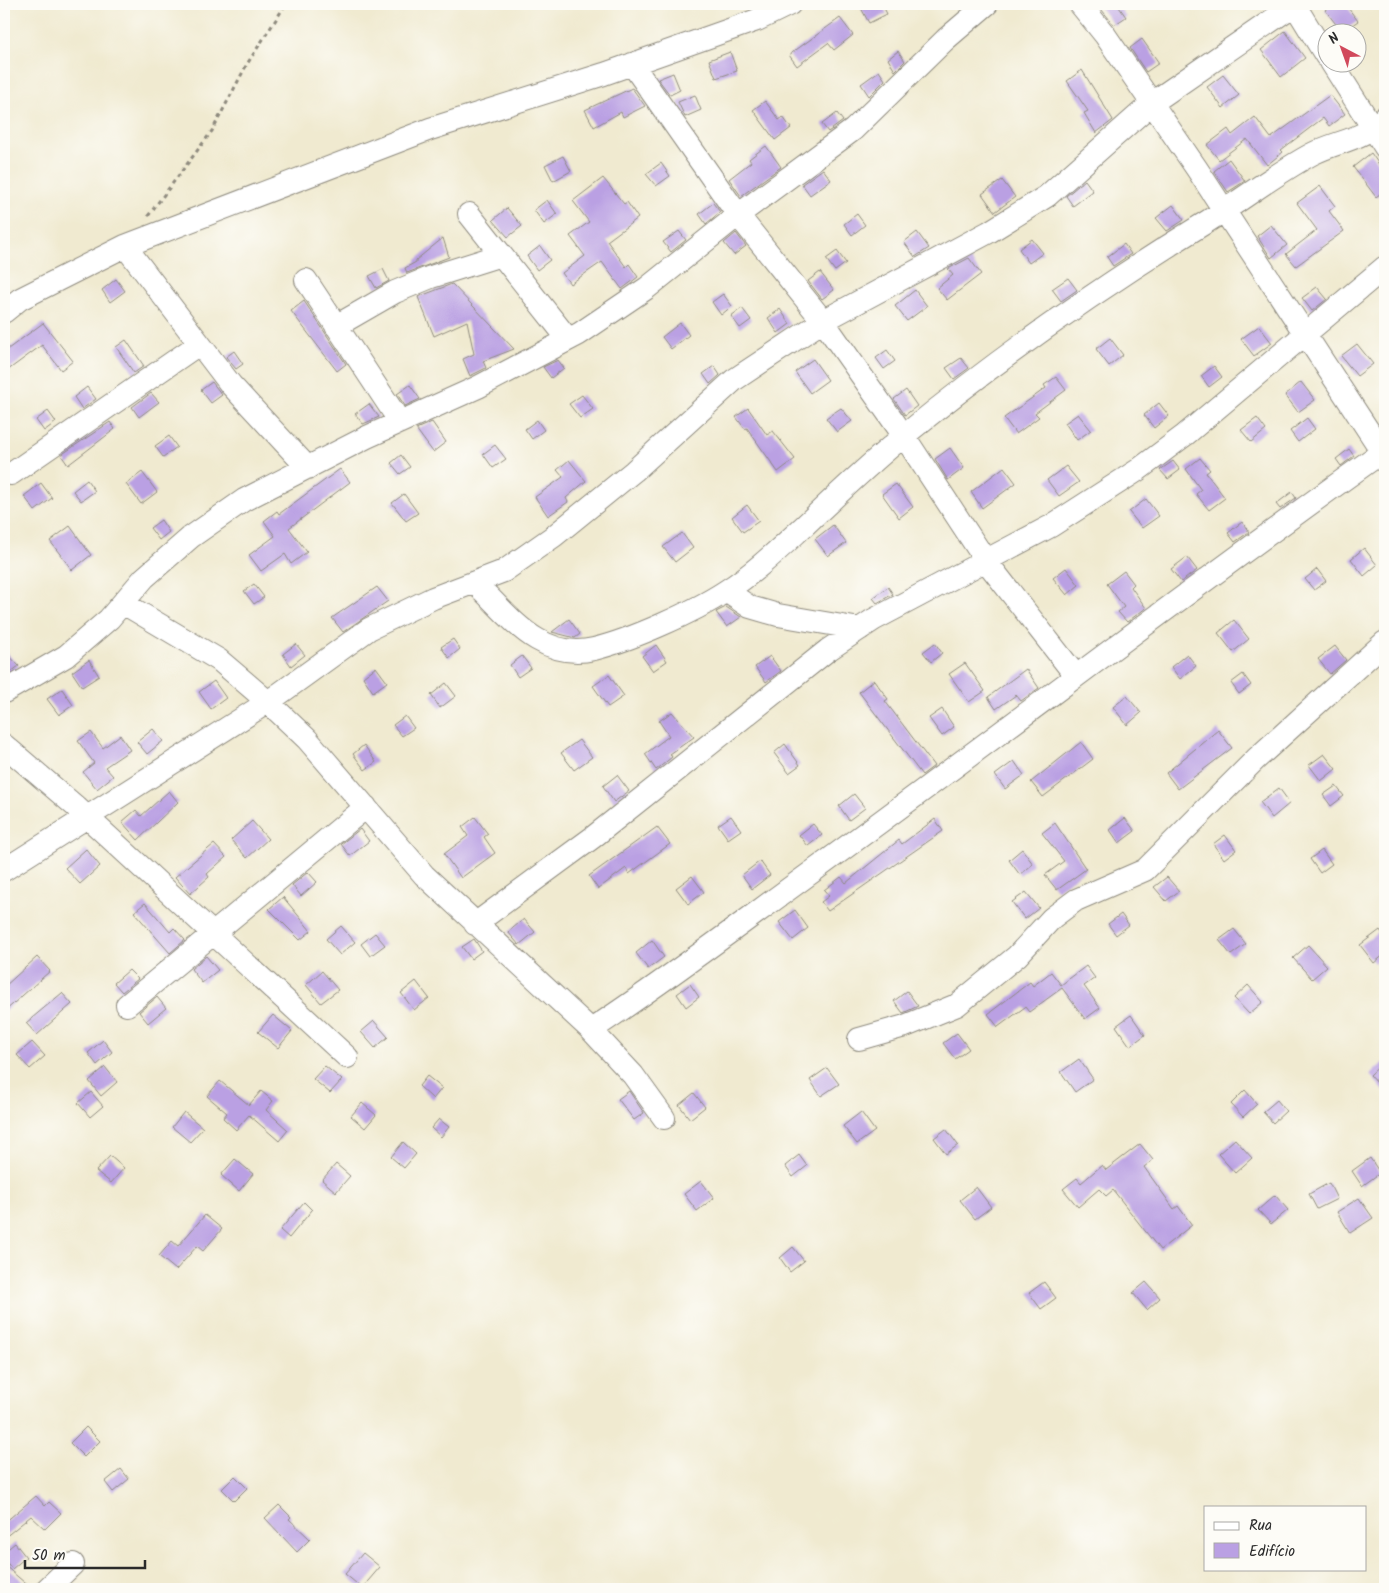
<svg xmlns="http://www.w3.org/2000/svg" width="1389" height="1593" font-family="Kalam,sans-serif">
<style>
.building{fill:#baa0e3}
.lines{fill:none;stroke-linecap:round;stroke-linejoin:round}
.minor-casing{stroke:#8e8a7e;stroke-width:24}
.path{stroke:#8e8a7e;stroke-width:3;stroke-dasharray:4 4;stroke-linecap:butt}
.minor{stroke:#fff;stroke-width:22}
</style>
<rect width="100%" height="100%" fill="#fdfcf7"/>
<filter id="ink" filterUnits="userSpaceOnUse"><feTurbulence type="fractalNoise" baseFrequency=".02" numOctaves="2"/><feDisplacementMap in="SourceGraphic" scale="10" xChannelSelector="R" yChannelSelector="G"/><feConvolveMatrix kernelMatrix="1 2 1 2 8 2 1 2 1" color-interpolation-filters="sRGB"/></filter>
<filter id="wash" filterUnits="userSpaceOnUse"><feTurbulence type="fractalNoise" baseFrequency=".0096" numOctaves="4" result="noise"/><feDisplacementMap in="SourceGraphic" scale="20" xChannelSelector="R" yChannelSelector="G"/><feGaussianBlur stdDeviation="1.12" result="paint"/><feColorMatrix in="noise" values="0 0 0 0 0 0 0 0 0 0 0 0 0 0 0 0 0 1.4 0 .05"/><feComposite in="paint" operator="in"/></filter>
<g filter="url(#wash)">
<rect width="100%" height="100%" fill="#f0ead0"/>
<g id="blocks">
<path class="building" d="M869,4H882L887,14L869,23L861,8Z
M1097,4H1117L1126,17L1114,25Z
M1332,4H1345L1358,21L1342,32L1325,10Z
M840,18L853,35L834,50L828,43L797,66L789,55Z
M1285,31L1305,58L1281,77L1261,50Z
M1142,39L1159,63L1146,72L1130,48Z
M898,51L905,61L895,71L888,59Z
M730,52L737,71L716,78L709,60Z
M1082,70L1113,120L1096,133L1084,113L1088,111L1067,81Z
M879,71L885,80L869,96L861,84Z
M673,73L680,90L670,95L658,79Z
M1223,75L1239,95L1223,108L1207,87Z
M632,88L645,106L623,117L621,112L594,127L585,110Z
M695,95L701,110L685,117L678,102Z
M1330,95L1345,114L1329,126L1323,118L1281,150L1283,152L1267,165L1247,139L1219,160L1207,145L1228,129L1232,135L1255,117L1271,138Z
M765,101L779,120L783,117L791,128L775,140L753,110Z
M837,113L843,121L828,132L822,124Z
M766,146L781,167L741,196L729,179L751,162L749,159Z
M1371,153L1385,173V190L1376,197L1353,167Z
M563,156L571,171L553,181L545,165Z
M1229,159L1245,181L1228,192L1214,171Z
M661,163L670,176L656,186L646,174Z
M823,169L831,180L810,195L802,184Z
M603,178L624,204L627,202L638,218L607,241L626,267L629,264L638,277L622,289L602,262L570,284L562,273L585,256L570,236L589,222L573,201Z
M1002,180L1015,197L995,212L982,194Z
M1085,180L1093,191L1073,206L1066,196Z
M1320,186L1335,206L1329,211L1344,231L1296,266L1286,254L1317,230L1297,203Z
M547,200L557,214L544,224L534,210Z
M713,203L720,212L706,224L699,214Z
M1173,205L1184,220L1167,231L1156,218Z
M507,208L522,226L508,237L493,220Z
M857,214L865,225L852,235L844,224Z
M1271,225L1287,245L1271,258L1257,236Z
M679,231L686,240L671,252L663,242Z
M917,232L929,248L915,257L904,242Z
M736,233L746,246L734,255L724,243Z
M443,238L449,257L407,273L405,268L416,262V260Z
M1032,239L1043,253L1029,263L1019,249Z
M1124,244L1131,254L1113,266L1107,257Z
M540,246L550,260L537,270L527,256Z
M837,251L846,263L835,271L826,259Z
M969,258L981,274L947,300L937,288L953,275L948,269Z
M383,269L389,281L376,288L369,276Z
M820,272L834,290L822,299L808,281Z
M1068,278L1077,290L1061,301L1052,289Z
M116,279L125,291L110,302L102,290Z
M452,284L514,349L483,361L486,368L470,376L463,359L474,354L467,321L434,336L418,297Z
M1317,287L1327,299L1312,311L1302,298Z
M915,290L927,306L907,321L895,306Z
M723,294L732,306L721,315L712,302Z
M304,301L346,364L337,371L291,311Z
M742,308L751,320L740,328L731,316Z
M780,309L790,324L778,333L768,318Z
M43,323L73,361L61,370L42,345L4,373V352Z
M680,323L689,335L671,349L662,337Z
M1259,326L1272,343L1254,356L1241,339Z
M1110,338L1123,355L1109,366L1096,349Z
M126,340L144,366L134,373L116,347Z
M1357,344L1373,364L1357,376L1341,356Z
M887,350L895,361L884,369L876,358Z
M234,351L243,364L236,369L226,357Z
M961,358L969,368L954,379L946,368Z
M813,359L828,380L810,393L795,372Z
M558,360L564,368L551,378L543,367Z
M714,366L720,375L710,384L703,374Z
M1214,366L1222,377L1209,387L1201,376Z
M1056,377L1066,390L1035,413L1039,417L1016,434L1004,418L1046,388L1044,385Z
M212,382L222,395L211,403L201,390Z
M1301,382L1315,400L1298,412L1285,395Z
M410,385L420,399L405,406L397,394Z
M87,387L96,399L82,409L74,397Z
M906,390L917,406L905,415L894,399Z
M151,393L159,402L139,417L132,407Z
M582,395L593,409L580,418L569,404Z
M1159,403L1169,416L1154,428L1144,415Z
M369,404L379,417L363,424L355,414Z
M748,408L767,435L773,431L795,459L778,472L747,428L745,429L736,417Z
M841,408L852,421L837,432L826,418Z
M48,411L56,422L44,431L36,420Z
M1078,414L1091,430L1077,440L1065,423Z
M1257,418L1266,430L1251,442L1241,430Z
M1307,418L1315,429L1298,442L1290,431Z
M537,420L544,430L532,439L525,429Z
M110,422L115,429L68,465L61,455Z
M432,422L446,442L433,452L416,429Z
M169,436L177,447L163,457L155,446Z
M495,445L506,459L493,468L483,454Z
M950,448L964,468L948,480L935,459Z
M1349,449L1354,456L1341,466L1336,459Z
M401,455L410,467L400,474L391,463Z
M1200,458L1210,470L1206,473L1225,498L1209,510L1196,494L1201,490L1186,469Z
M569,460L586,481L566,498L568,502L548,516L535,497L563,477L557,470Z
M1173,461L1180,470L1168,479L1160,470Z
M1066,466L1079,482L1059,496L1047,480Z
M1004,467L1016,483L982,508L971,492Z
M340,469L350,482L289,528L307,552L291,564L285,554L261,571L249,555L275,536L264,521L277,511L279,514Z
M142,472L157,492L141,504L126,484Z
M87,480L95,491L81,501L73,491Z
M41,483L52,498L35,511L24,496Z
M896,484L913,507L899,518L882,494Z
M1292,492L1296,498L1280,509L1276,504Z
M404,494L418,513L406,521L392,503Z
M1146,499L1159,516L1142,528L1129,512Z
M747,505L759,521L743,532L732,517Z
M161,520L169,532L159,540L150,528Z
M1242,522L1249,532L1235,542L1228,533Z
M833,525L846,543L828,556L815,539Z
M70,526L91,555L72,570L50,541Z
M682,533L693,548L675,562L663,547Z
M1364,548L1377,565L1364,576L1351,559Z
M1187,557L1197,570L1181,582L1171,569Z
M1066,568L1079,585L1067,595L1053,578Z
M1317,569L1326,581L1314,590L1305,579Z
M1124,571L1134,584L1131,587L1146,608L1127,622L1118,612L1124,607L1107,584Z
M254,584L264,597L254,604L244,591Z
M377,587L388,601L343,632L332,618Z
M888,587L893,594L877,603L873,598Z
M726,607L741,617L727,627L716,612Z
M569,619L580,634L575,638L552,632Z
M1234,620L1249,639L1233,652L1218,633Z
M453,639L460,649L449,658L441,647Z
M935,643L942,653L931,662L923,652Z
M296,644L305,655L291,666L283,654Z
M656,645L667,661L653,671L642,656Z
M1335,646L1346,660L1330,674L1318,659Z
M4,650L19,666L4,677Z
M1187,654L1196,666L1180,679L1171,667Z
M522,656L531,668L518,677L510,665Z
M770,656L781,671L766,682L755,667Z
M89,660L99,676L82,687L72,672Z
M965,663L985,691L969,702L949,674Z
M376,667L387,682L373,692L363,677Z
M1026,669L1039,688L1021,701L1016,695L996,709L988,697Z
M1243,674L1251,685L1239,694L1231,683Z
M609,675L624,696L608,707L593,686Z
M874,680L888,699L885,701L934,766L922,775L859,692Z
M214,681L226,698L211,709L199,692Z
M446,683L456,696L440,708L431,695Z
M62,689L73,705L59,715L47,699Z
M1127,696L1141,713L1127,725L1113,707Z
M942,709L954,727L942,736L929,718Z
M672,712L694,737L670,754L672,757L656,770L645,754L669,736L659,721Z
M405,716L414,728L402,736L393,725Z
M153,729L163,741L147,754L137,742Z
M1218,730L1232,748L1178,789L1166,773Z
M91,732L103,748L120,735L130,750L105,767L113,776L97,789L83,772L94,763L78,741Z
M579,740L592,757L574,770L561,753Z
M1081,742L1093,759L1043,797L1031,782Z
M785,744L800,765L789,773L774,753Z
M364,745L376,762L365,770L353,754Z
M1324,754L1336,769L1321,781L1309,765Z
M1014,761L1024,775L1005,789L995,775Z
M617,775L629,791L614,802L603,786Z
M1336,786L1344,796L1331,806L1323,795Z
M1279,788L1290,803L1272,818L1260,802Z
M169,791L178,802L138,840L122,822L136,810L141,816Z
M854,794L865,808L849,820L839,806Z
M731,816L741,830L728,839L718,825Z
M475,817L488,834L484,837L495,853L461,878L444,854L468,836L462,827Z
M1125,818L1135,831L1119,843L1110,830Z
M935,819L943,831L828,911L821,902L829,896L824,890L841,877L846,883L899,840L902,844Z
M252,821L268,839L247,858L231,840Z
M1055,823L1086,869L1057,890L1045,875L1064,861L1042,833Z
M813,824L822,835L808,846L799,835Z
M657,827L670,844L629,874L626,868L598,889L589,876Z
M360,829L369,841L350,856L341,844Z
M1225,835L1236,850L1224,859L1213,844Z
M214,844L226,857L207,874L209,877L190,894L175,877Z
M86,849L100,866L80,884L65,868Z
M1022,849L1033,864L1020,875L1009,860Z
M1322,850L1332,864L1320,873L1310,859Z
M760,861L770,875L752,889L742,875Z
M308,872L317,882L301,896L292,885Z
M692,876L704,892L688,904L676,888Z
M1167,877L1179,891L1166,901L1154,887Z
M1026,892L1039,908L1025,919L1012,902Z
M283,897L311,931L300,940L269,909Z
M145,903L170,932L174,928L185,940L170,953L134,912Z
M795,910L808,928L793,940L779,922Z
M1121,914L1129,925L1116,935L1108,924Z
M524,919L535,932L519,945L508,932Z
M341,926L355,942L340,955L326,939Z
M1234,929L1246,944L1231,955L1219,940Z
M1380,930L1385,937V954L1374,963L1360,945Z
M375,933L385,945L370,956L361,944Z
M474,939L482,951L471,959L462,947Z
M652,940L664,957L648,969L636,953Z
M1308,945L1327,966L1312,979L1293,958Z
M206,956L218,970L202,983L191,969Z
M37,957L50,971L4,1012V987Z
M1086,966L1095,978L1084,986L1100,1008L1085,1019L1062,988L1029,1012L1025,1007L998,1027L988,1014L1030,982L1033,986L1051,972L1061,985Z
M129,970L138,979L122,992L114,983Z
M322,971L338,990L321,1003L306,985Z
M416,981L429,998L414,1010L401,993Z
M690,984L699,997L686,1007L677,994Z
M1248,985L1263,1002L1249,1014L1234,998Z
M907,991L918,1006L903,1013L894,1001Z
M62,993L72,1004L37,1035L26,1023Z
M157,997L166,1008L148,1023L139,1012Z
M273,1015L292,1031L278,1048L258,1032Z
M1131,1015L1145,1035L1130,1046L1116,1026Z
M374,1021L388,1037L375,1048L361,1032Z
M957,1033L969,1049L955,1059L943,1043Z
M103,1040L112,1052L97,1065L88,1053Z
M32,1042L45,1056L30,1069L17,1055Z
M1079,1059L1093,1079L1075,1092L1061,1072Z
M1385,1061V1092L1370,1075Z
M325,1066L342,1080L330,1093L313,1079Z
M105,1067L117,1082L101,1096L89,1081Z
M827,1068L839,1084L821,1096L810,1080Z
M427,1076L442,1088L433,1099L419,1086Z
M220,1081L249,1105L261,1091L273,1101L266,1110L288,1130L279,1141L249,1115L236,1130L223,1118L227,1113L207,1096Z
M1245,1090L1257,1104L1243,1117L1231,1104Z
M629,1091L644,1113L634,1120L618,1099Z
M91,1092L103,1106L90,1117L78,1103Z
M694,1093L705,1107L690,1119L679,1105Z
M1277,1100L1286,1111L1273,1123L1263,1112Z
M362,1103L376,1115L365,1128L351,1116Z
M184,1112L203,1128L190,1142L172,1127Z
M861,1112L875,1131L857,1144L843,1126Z
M439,1119L449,1127L441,1137L431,1128Z
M946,1129L958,1145L946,1154L934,1138Z
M1235,1139L1252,1158L1235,1173L1218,1154Z
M403,1142L416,1154L404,1168L391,1157Z
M1140,1144L1153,1160L1144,1167L1174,1209L1178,1206L1192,1225L1160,1250L1113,1190L1106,1196L1099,1189L1078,1207L1063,1189L1077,1178L1081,1183L1102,1165L1106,1170Z
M799,1155L807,1166L793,1177L785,1166Z
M110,1156L124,1168L111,1183L96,1171Z
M1370,1158L1380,1173L1362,1186L1352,1171Z
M235,1159L253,1174L239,1191L221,1175Z
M336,1164L350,1176L336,1192L322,1180Z
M701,1181L714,1198L697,1211L684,1194Z
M1329,1183L1337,1199L1317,1209L1309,1194Z
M976,1187L991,1207L975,1219L960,1200Z
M1275,1195L1288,1210L1271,1224L1258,1210Z
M1359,1198L1373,1218L1350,1233L1337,1212Z
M304,1202L312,1210L289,1238L280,1230Z
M205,1215L222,1229L203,1251L197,1246L176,1270L159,1256L172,1241L178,1246Z
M793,1247L804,1261L790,1272L780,1258Z
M1044,1282L1056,1298L1041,1309L1029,1293Z
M1146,1282L1160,1298L1147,1310L1133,1293Z
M86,1427L100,1441L84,1457L70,1443Z
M121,1469L129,1479L113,1492L105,1482Z
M235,1476L247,1488L234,1501L222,1489Z
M36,1496L45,1506L49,1502L61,1513L45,1529L31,1516L4,1538V1523Z
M279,1505L291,1517L289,1519L310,1539L297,1552L265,1518Z
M15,1543L26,1557L12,1569L4,1559V1552Z
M363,1553L380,1567L362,1588L345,1574Z
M4,1565L32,1589H4Z"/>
</g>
</g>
<g filter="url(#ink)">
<use href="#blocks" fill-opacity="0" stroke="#8e8a7e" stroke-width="1"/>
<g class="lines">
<defs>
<path id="minor" d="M1080,4L1105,35L1197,169L1385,456
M1294,4L1326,56
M1331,62L1385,147
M632,64L738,215L823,321L904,436L986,561L1076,676
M469,214L568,339
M125,246L231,385L308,468
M306,280L400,422
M4,312L20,299L125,246L430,129L604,74L757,20L790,4
M336,326L395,292L431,277L501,255
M11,474L199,344
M475,583C510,616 540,661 594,649C631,640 694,612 726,591C754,573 779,549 803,527C837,495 870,463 906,434C999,358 1098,289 1200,226C1238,203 1273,175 1312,154C1339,140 1363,141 1385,117
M726,591L750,607L778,615L860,629
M123,603L219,660L268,702L307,739L424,875L591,1030L633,1075L664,1118
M4,692L66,656L109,619L144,578L191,537L244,500L367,437L478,387L579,334L647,288L738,215L853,130L946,39L987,4
M4,745L74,805L347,1057
M4,870L268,702L369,629L433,598L504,571L554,536L634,471L734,380L823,321L989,232L1047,196L1152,103L1294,5
M475,924L592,838L828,650L873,620L1051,526L1138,470L1185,435L1385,267
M127,1005L366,807
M591,1030C667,980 739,925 812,872C1004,732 1192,587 1385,450
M859,1039L905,1026L957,1005L1017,956L1052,918L1076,900L1145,870L1256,759L1385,642
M47,1589L73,1564"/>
</defs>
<use href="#minor" class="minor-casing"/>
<path class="path" d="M148,216L212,131L247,64L286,4"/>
<use href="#minor" class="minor"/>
</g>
</g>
<rect width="1389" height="1593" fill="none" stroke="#fdfcf7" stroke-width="20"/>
<rect x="1204" y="1506" width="162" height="65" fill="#fdfcf7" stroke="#a9a8a5"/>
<rect x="1214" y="1522" width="25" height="8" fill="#ffffff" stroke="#a9a8a5"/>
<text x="1249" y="1530" font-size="15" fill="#2b2b2b">Rua</text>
<rect x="1214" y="1543" width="25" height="15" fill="#baa0e3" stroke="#a9a8a5"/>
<text x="1249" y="1556" font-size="15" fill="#2b2b2b">Edifício</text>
<g transform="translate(1342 48) rotate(319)"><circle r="24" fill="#fdfcf7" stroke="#a9a8a5"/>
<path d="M0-4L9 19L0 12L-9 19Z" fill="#d1495b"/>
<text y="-8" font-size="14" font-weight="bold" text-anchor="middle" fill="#2b2b2b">N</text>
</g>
<path d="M25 1560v8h120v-8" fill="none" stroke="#2b2b2b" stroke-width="2.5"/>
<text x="32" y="1560" font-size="15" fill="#2b2b2b" stroke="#fdfcf7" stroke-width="4" paint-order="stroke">50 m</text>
</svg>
